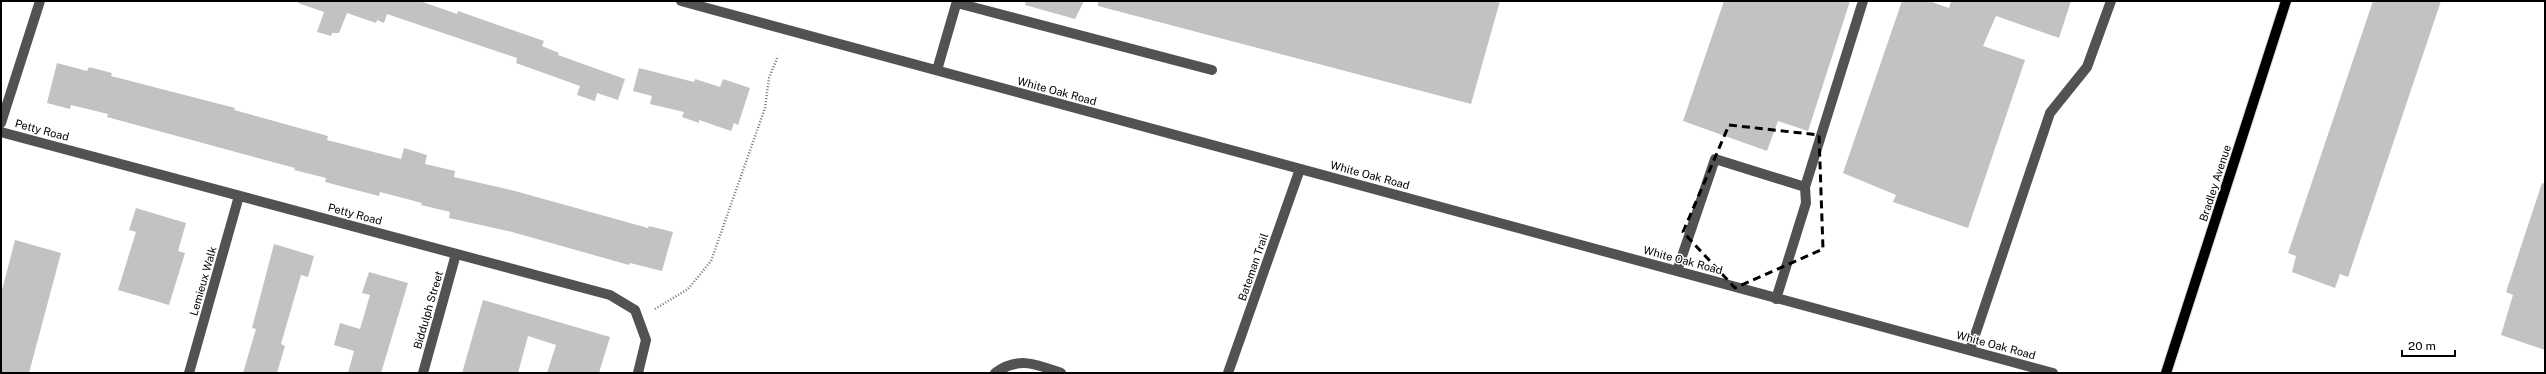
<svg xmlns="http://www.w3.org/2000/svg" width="2546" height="374" font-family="'Public Sans',sans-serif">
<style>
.building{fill:#c2c2c2}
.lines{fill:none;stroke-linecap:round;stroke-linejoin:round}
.major-casing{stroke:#dbdbdb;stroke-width:12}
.path{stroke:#747474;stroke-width:2.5;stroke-dasharray:1 2;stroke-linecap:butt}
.minor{stroke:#525252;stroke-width:10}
.major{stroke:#000;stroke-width:10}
.marked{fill:none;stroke:#000;stroke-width:3;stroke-dasharray:8 5;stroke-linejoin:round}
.labels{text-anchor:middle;stroke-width:3;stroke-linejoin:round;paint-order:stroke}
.street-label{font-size:11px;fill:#000;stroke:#fff}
</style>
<rect width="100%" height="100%" fill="#fff"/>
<path class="building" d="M298,1H420L457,14L458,11L544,41L542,46L559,53L558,55L625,79L618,100L597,93L595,101L577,95L580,86L516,63L517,58L387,14L384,23L377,20L376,23L347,13L339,33H332L331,36L317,32L324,12L298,3Z
M1026,1H1084L1075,19L1025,5Z
M1098,1H1500L1471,104L1098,6Z
M1724,1H1850L1808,131L1778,121L1767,151L1683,121Z
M1902,1H1929L1949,8L1951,1H2071L2059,38L1996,16L1983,46L2025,60L1968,228L1893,202L1896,195L1843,173Z
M2373,1H2441L2348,277L2340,274L2335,288L2292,272L2296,256L2288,253Z
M57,63L87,71L89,67L112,73L111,76L235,108L234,110L328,136L327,140L401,159L404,148L427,155L425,164L455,171L454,177L515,191L648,228L649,226L673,232L662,271L630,263L629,265L512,232L449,218L450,212L421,205L422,203L380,192L379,196L325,182L326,178L294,170L295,168L107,117L108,114L71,105L70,109L47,103Z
M639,68L694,82L695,79L720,87L723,79L750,88L738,125L734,123L731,131L699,120V123L682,117L684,112L650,104L652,96L633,91Z
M2542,183L2545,184V350L2501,335L2513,295L2506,292Z
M136,208L186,223L178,251L185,253L169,305L118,290L136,232L129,230Z
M15,240L61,253L29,373H1V294Z
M274,244L314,256L308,277L301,275L281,344L285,346L277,373H243L256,329L252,328Z
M369,272L408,283L381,373H348L354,351L334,345L340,323L360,329L370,295L362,293Z
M483,300L610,337L599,373H547L556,345L528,336L518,373H462Z"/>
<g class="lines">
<defs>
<path id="major" d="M2166,373L2286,1"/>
</defs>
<use href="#major" class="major-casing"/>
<path class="path" d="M655,309L688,289L711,261L765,108L769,78L778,56"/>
<path class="minor" d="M681,1L2053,373
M957,3L1212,70
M937,70L957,1
M1,123L40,1
M1,132L610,295L635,310L642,329L646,340L638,373
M1805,187L1863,1
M1677,271L1715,159L1805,187L1806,203L1776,299
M1970,350L2050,113L2087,67L2111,1
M189,373L239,196
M423,373L456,254
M995,373C1018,356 1036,364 1061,373
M1228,373L1300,169"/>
<use href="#major" class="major"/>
</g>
<path class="marked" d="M1729,125L1819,135L1823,249L1735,288L1683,232Z"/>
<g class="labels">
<g class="street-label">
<text transform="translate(1057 91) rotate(15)" y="4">White Oak Road</text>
<text transform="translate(42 130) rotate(15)" y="4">Petty Road</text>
<text transform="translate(1370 175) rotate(15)" y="4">White Oak Road</text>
<text transform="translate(2215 183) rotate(-72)" y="4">Bradley Avenue</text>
<text transform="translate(355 214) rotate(15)" y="4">Petty Road</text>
<text transform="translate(1683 260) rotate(15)" y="4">White Oak Road</text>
<text transform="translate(1253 267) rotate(-71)" y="4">Bateman Trail</text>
<text transform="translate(203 281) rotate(-74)" y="4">Lemieux Walk</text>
<text transform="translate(428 310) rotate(-74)" y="4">Biddulph Street</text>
<text transform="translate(1996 345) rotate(15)" y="4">White Oak Road</text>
</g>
</g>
<rect width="2546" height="374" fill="none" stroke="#000000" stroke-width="4"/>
<path d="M2402 350v6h53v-6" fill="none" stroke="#000000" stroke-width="2"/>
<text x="2408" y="350" font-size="12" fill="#000000" stroke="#ffffff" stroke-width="3" paint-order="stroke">20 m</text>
</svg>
